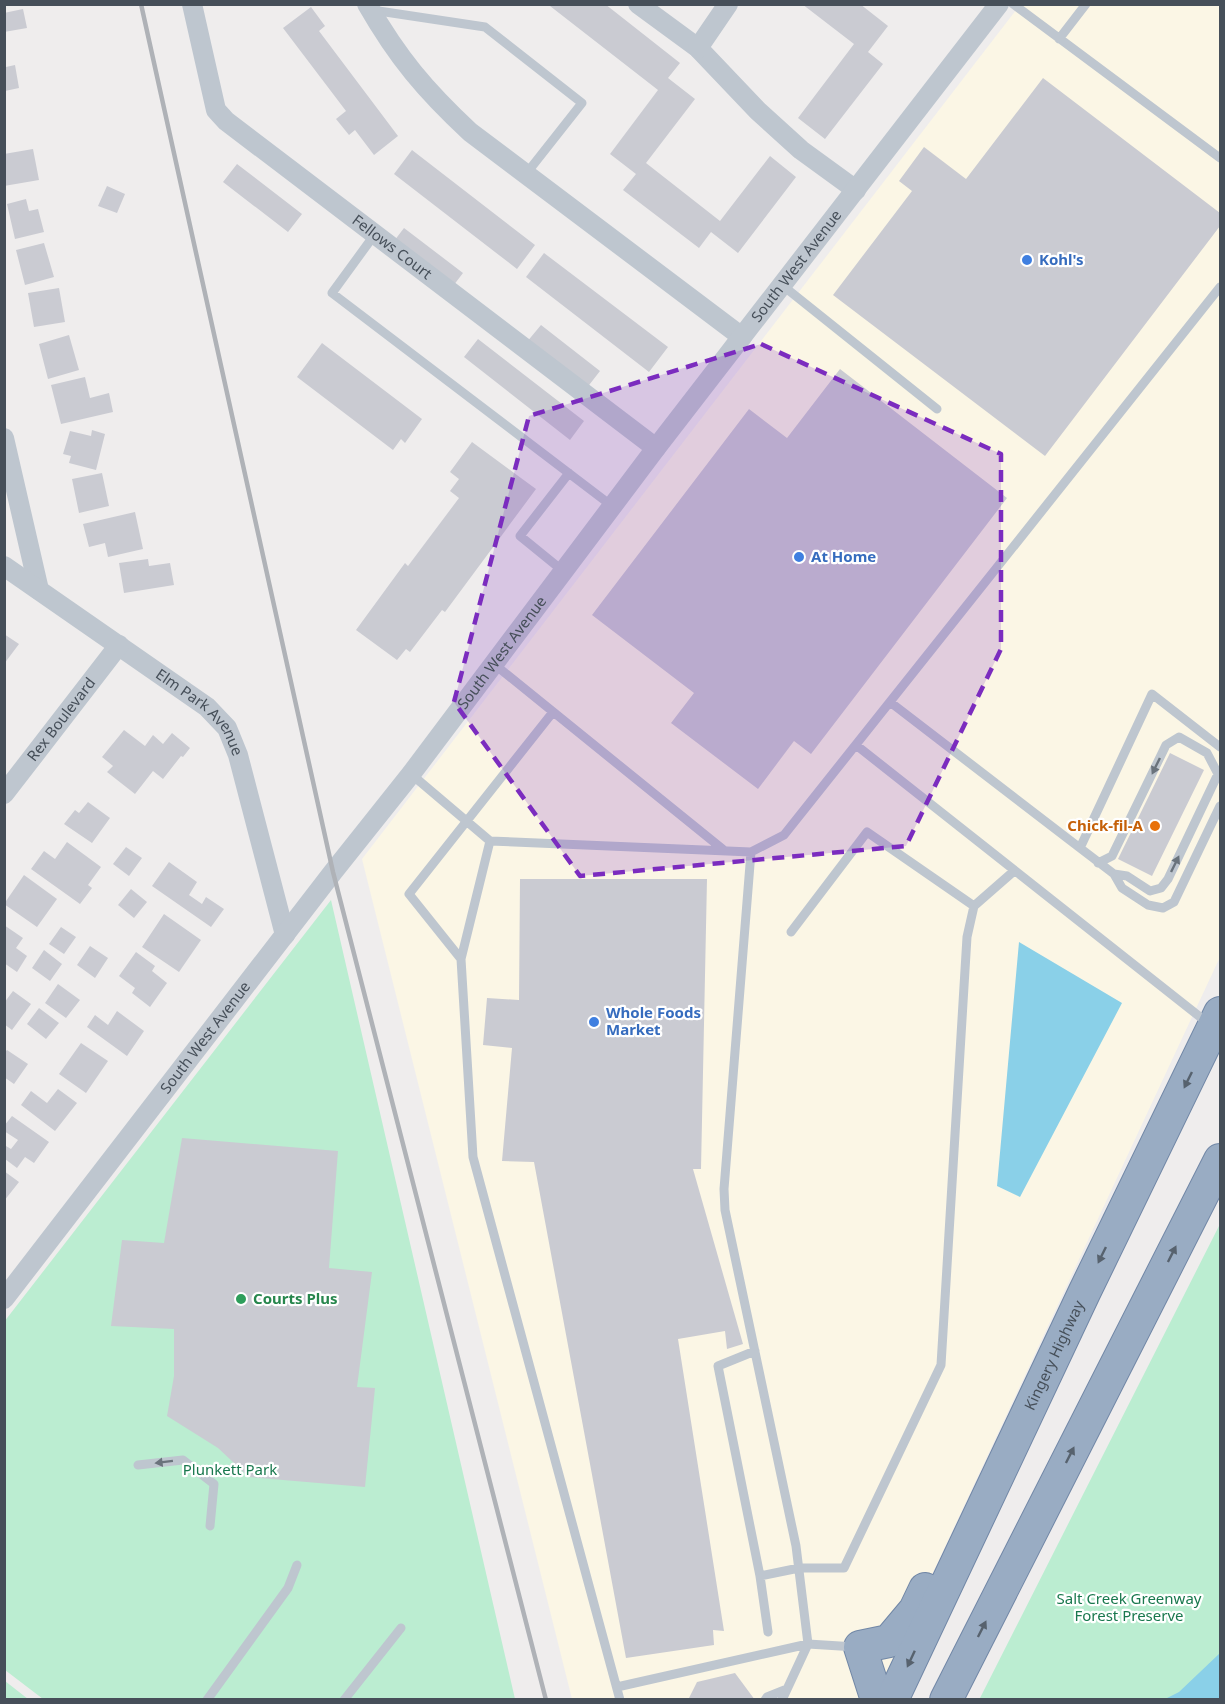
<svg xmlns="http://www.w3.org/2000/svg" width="1225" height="1704" font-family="'Noto Sans',sans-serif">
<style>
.commercial{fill:#fbf6e5}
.green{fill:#bbedd1}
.water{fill:#8ad0e8}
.building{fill:#cacbd2}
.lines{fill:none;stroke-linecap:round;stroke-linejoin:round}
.trunk-casing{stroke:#7187a6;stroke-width:34}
.service{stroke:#bec6cf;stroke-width:9}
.minor{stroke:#bec6cf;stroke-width:20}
.trunk{stroke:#99acc3;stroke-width:32}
.rail{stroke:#afb2b7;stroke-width:4.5}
.oneway{fill:#6a737c}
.oneway2{fill:#57626e}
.marked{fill:#7b2cbf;fill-opacity:0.2;stroke:#7b2cbf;stroke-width:4.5;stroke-dasharray:12 8;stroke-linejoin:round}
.shop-dot{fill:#3f7fe0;stroke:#fff;stroke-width:2}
.food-dot{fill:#e8710a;stroke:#fff;stroke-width:2}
.leisure-dot{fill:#2e9e5b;stroke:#fff;stroke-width:2}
.labels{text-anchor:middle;stroke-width:4.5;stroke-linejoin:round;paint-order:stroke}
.street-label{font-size:15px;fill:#464f59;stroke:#fff}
.shop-label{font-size:15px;font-weight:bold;fill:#366cbe;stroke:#fff;text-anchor:start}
.food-label{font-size:15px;font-weight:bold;fill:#c56008;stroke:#fff;text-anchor:end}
.leisure-label{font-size:15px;font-weight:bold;fill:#27864d;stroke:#fff;text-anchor:start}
.park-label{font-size:15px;fill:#19784e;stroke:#fff}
</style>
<rect width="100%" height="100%" fill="#efeded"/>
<path class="commercial" d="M1020,5H1220V957L874,1699H572L362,859Z"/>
<path class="green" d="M331,900L515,1699H43L5,1670L4,1322Z
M1220,1224V1699L979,1700Z
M5,1681L28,1699H5Z"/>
<path class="water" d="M1019,942L1122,1003L1020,1197L997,1186Z
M1220,1653V1699H1165L1179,1692Z"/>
<path class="building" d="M551,4H605L680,63L668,78L695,99L646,163L720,221L770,156L796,177L738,253L711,232L699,248L623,190L636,174L610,154L658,90L550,6Z
M802,4H860L888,26L868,52L883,64L825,139L798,118L854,44Z
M311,7L325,26L319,31L398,136L374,155L355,130L349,135L336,119L346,111L283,28Z
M23,9L27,28L4,32V13Z
M5,63L6,67L15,65L19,88L5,91Z
M1043,78L1220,213V226L1045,456L833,295L912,191L899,181L924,147L966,179Z
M33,149L39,180L4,186V154Z
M412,150L535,245L517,269L394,174Z
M237,164L302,214L288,232L223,182Z
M107,186L125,194L117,213L98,206Z
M26,199L29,211L38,209L44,232L15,239L7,204Z
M404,228L463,273L450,290L391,245Z
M44,243L54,277L25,285L16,250Z
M544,253L668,347L649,372L526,277Z
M59,288L65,322L34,327L28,293Z
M541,325L600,371L586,389L526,343Z
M69,335L79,370L48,379L39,344Z
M478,339L584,421L570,440L464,357Z
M322,343L422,419L405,443L401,439L393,450L297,377Z
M840,369L1007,498L811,754L794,741L758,789L671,723L694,693L592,615L749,409L787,438Z
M85,377L90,398L109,393L113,412L61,424L51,385Z
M92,430L105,434L96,470L69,463L71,456L63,454L70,431L91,436Z
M472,442L536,489L445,612L442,610L410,652L406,649L397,660L356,630L405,563L408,566L459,498L450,491L459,479L450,472Z
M102,473L109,506L79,513L72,479Z
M135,512L143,549L108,557L105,543L89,547L83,524Z
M148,559L149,566L170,563L174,585L124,593L119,563Z
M4,634L19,644L4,664Z
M124,730L145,746L153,735L163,744L172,733L190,748L183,757L181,756L163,779L153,771L135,794L107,772L113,766L102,757Z
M1170,753L1204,770L1152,876L1118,859Z
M88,802L110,818L92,843L64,824L75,810L79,813Z
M67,842L101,867L88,885L92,888L80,904L31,869L44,851L55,859Z
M126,847L142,858L129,876L113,864Z
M169,862L197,882L189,895L202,904L206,897L224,909L211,927L152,886Z
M24,875L57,899L37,927L4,904Z
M520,879H707L701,1169H693L743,1344L727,1349L725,1331L678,1339L724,1631L713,1630L714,1645L626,1658L534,1162L502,1161L512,1048L483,1045L487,998L519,1000Z
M131,889L147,902L134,918L118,905Z
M164,914L201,940L179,972L142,947Z
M4,925L23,938L16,948L27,956L17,972L4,963Z
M61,927L76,937L64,954L49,944Z
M90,946L108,958L95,978L77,965Z
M44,950L62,964L50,981L32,968Z
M136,952L155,966L152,971L167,983L150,1007L132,993L135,988L119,976Z
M58,984L80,1000L66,1018L45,1003Z
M13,991L31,1004L12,1030L4,1024V1003Z
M39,1008L59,1023L46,1039L27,1024Z
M117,1011L144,1031L127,1056L87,1027L95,1015L108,1025Z
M81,1043L108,1061L86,1093L59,1074Z
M7,1050L28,1064L14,1084L4,1077V1053Z
M58,1089L77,1103L55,1131L21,1105L31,1091L47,1103Z
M12,1116L49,1142L34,1163L25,1157L17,1168L5,1159V1148L6,1146L11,1149L18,1140L4,1131V1126Z
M182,1138L338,1151L329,1268L372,1272L357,1387L375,1388L365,1487L249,1477L218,1448L167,1416L174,1376V1329L111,1326L122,1240L164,1243Z
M4,1171L19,1182L4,1201Z
M735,1673L755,1700H688L697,1682Z"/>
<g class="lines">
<defs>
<g id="trunk">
<path d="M877,1700L860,1647L889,1641L915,1610L925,1589"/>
<path id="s5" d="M892,1700L1084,1293L1220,1013"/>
<path d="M946,1700L1220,1160"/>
</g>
</defs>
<use href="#trunk" class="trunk-casing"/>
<path class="service" d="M1013,4L1220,158
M372,10L485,27L582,103L526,174
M1059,39L1086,4
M375,234L332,293L612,506
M782,285L937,409
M563,571L520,536L569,473
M494,664L725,851
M890,702L1080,848L1152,694L1220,747
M856,745L1209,1024
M411,774L490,841L751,852L784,835L1220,287
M490,841L461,959L473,1157L620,1700
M1080,848L1114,874L1122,888L1148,905L1163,908L1174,902L1220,806
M751,852L724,1189L725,1210L796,1546L808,1644L782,1700
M1098,863L1112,856L1166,745L1179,737L1207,753L1218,774L1168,879L1161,888L1150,891L1127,876L1114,874
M791,932L867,832L974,906
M461,959L409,894L553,712
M755,1351L718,1366L760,1576L799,1568H844L941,1365L967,937L974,906L1014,871
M138,1465L183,1460L214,1484L210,1526
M760,1576L768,1632
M617,1687L808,1644L856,1647
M207,1700L288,1588L297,1565
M344,1700L401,1628
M765,1700L767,1697L787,1689"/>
<g class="minor">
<path id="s1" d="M192,4L216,110L226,121L656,448"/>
<path d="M367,4C398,58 425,90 470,132L742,337"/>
<path d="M638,4L698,48L758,111L801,150L856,190"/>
<path d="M698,48L728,4"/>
<path d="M4,438L39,590"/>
<path id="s2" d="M4,566L207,707L227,728L238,755L285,935"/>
<path id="s3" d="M4,794L119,645"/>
<path id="s4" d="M4,1299L333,872L411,774L656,448L999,4"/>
</g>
<use href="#trunk" class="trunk"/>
<path class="rail" d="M141,4L333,872L546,1700"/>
</g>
<defs><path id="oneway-solid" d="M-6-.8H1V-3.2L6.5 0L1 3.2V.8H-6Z" transform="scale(1.5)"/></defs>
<g class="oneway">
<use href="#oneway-solid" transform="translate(1156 766) rotate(116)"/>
<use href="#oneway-solid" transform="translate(1175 864) rotate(-64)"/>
<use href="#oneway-solid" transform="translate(164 1462) rotate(173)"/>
</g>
<g class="oneway2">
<use href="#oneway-solid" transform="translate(1188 1080) rotate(116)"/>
<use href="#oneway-solid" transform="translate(1172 1254) rotate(-63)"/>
<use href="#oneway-solid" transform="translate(1102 1255) rotate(116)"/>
<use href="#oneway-solid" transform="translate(1070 1455) rotate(-63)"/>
<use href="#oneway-solid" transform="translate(982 1629) rotate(-63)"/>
<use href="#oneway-solid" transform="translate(911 1659) rotate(115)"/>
</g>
<path class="marked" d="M761,344L1001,454V649L906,846L580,876L454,702L529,416Z"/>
<g class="shop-dot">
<circle cx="1027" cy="260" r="6"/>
<circle cx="799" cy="557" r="6"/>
<circle cx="594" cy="1022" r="6"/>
</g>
<circle class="food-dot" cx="1155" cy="826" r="6"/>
<circle class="leisure-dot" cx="241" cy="1299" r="6"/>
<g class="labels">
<g class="street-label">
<text dy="5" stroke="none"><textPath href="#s1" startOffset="332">Fellows Court</textPath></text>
<text dy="5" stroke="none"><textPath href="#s4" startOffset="1302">South West Avenue</textPath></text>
<text dy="5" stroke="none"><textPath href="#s4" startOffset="816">South West Avenue</textPath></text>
<text dy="5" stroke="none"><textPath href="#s2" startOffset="246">Elm Park Avenue</textPath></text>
<text dy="5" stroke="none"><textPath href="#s3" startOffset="94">Rex Boulevard</textPath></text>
<text dy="5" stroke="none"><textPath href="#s4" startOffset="330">South West Avenue</textPath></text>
<text dy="5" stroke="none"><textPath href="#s5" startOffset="381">Kingery Highway</textPath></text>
</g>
<g class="shop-label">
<text x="1039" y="265">Kohl's</text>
<text x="811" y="562">At Home</text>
<text x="606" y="1018">Whole Foods<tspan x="606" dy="17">Market</tspan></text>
</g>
<g class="food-label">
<text x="1143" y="831">Chick-fil-A</text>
</g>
<g class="leisure-label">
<text x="253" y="1304">Courts Plus</text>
</g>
<g class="park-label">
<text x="230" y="1475">Plunkett Park</text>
<text x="1129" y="1604">Salt Creek Greenway<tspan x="1129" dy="17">Forest Preserve</tspan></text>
</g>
</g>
<rect width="1225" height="1704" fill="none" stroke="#464f59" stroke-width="12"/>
</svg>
